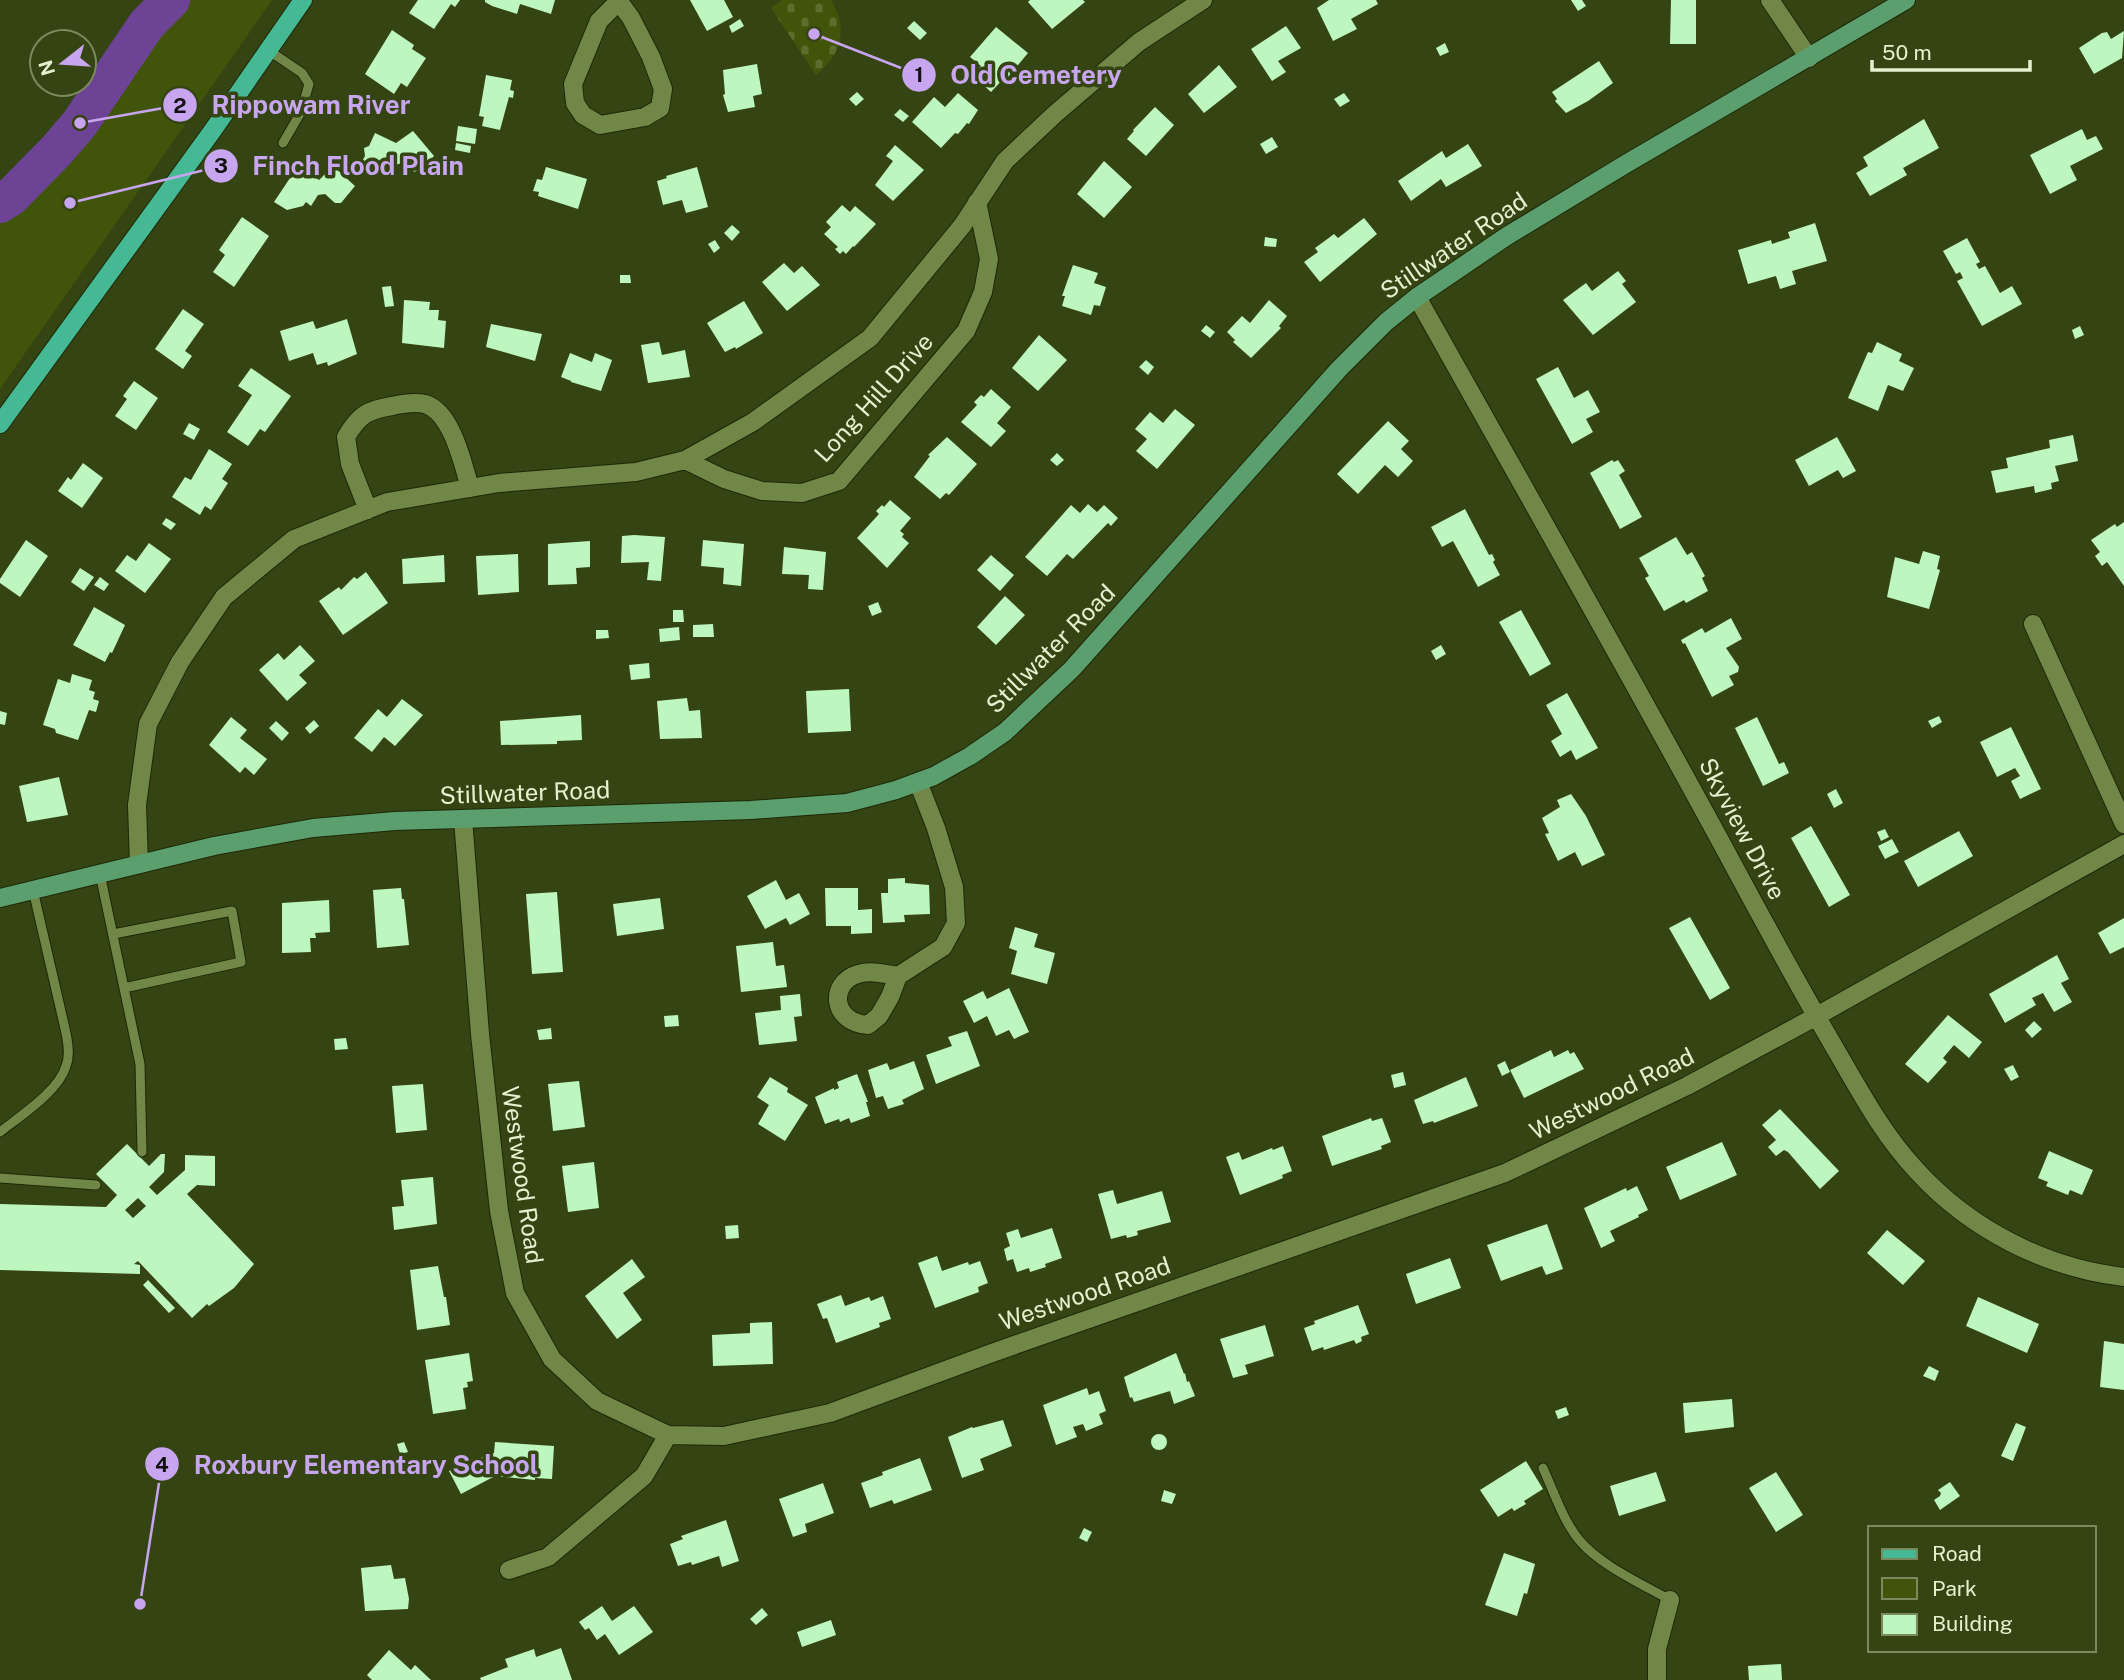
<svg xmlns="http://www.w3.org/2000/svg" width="2124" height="1680" font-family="'Public Sans',sans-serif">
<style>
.cemetery{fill:url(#cemetery-stones)}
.park{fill:#40550a}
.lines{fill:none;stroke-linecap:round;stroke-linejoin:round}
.river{stroke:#6d4396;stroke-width:38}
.building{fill:#bef6bf;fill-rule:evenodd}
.lane-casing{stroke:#1e2907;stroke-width:11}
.street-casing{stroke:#1e2907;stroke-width:20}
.secondary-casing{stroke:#1e2907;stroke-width:20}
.primary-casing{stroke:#1e2907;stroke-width:20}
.lane{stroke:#718747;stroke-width:9}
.street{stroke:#718747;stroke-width:18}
.secondary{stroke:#5b9f6e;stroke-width:18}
.primary{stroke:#45b894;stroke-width:18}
.labels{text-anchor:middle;stroke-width:7;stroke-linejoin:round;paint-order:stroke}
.street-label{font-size:24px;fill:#e4f1cf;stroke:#354413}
.leader{fill:none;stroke:#c7a6ef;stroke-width:2.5}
.callout-dot{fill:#c7a6ef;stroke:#354413;stroke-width:2.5}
.mark-label{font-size:21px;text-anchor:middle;font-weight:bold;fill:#111}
.callout-label{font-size:26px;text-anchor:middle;font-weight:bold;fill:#c7a6ef;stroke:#354413;stroke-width:7;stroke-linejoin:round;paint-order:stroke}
</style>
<defs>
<pattern id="cemetery-stones" width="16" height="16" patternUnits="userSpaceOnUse" patternTransform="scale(1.75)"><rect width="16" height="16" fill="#40550a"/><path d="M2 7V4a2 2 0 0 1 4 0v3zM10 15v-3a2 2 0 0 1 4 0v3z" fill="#5b6e2d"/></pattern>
</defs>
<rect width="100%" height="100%" fill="#354413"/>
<path class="cemetery" d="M782,0H831C849,29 841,55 816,75L771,8Z"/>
<path class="park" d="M166,0H272L0,389V214L21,193L126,36Z"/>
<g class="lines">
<path class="river" d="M0,204L11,197L57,150L80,123L147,24L171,0"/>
</g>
<path class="building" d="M418,0H460L455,7L451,4L434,29L409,13Z
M485,0H555L551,14L520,4L517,14L492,6L485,2Z
M690,0H724L733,17L707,31Z
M1030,0H1083L1085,2L1052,29L1028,2Z
M1329,0H1376L1378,4L1351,19L1357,29L1333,41L1317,8Z
M1571,0H1582L1586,6L1578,11Z
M1671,0H1696V44H1670Z
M740,19L744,26L732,33L729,26Z
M914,21L927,33L920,40L907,28Z
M1286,26L1301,48L1278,61L1286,72L1272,81L1251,49Z
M996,27L1028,53L1008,77L1007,75L991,92L972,75L981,66L970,57Z
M392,30L414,45L412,49L426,58L407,87L401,83L394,94L365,74Z
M2124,31L2122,58L2094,74L2079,48L2102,33L2107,32L2111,39Z
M1445,43L1449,52L1440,56L1436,48Z
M1599,61L1613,83L1588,101L1566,113L1555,101L1557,99L1552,92Z
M757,64L762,94L753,96L755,107L728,112L723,95L725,94L723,70Z
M1219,65L1237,87L1204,113L1188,94Z
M486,75L512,80L510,90L514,91L513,98L509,97L500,130L482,126L484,117L479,116Z
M857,92L864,99L856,106L849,99Z
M958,93L978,110L969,124L967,123L958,134L955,133L941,148L912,122L934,97L945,107Z
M1344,93L1350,101L1340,107L1334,99Z
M1155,107L1174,125L1146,156L1127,139L1134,131L1133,130Z
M900,109L909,116L903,122L894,115Z
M1924,119L1939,148L1903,168L1907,175L1870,196L1856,173L1868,166L1863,157Z
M458,126L477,129L475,144L456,141Z
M2082,129L2087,140L2096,136L2103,149L2070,166L2077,180L2050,194L2030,155Z
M413,131L434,156L425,166L414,172L406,162L395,165L391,172L387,170L383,177L360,165L365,156L364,148L369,146L375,133L396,143Z
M1272,137L1278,147L1266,154L1260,144Z
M456,143L471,146L470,153L455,150Z
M1468,144L1482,166L1446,187L1441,179L1411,201L1398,181L1442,151L1446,158Z
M895,145L924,170L893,201L875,185L893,161L886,156Z
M1104,161L1132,187L1104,218L1077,194Z
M298,166L319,180L333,166L355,186L341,203H335L325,194L318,195L311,206L306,202L303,206L287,210L274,202Z
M546,167L587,179L578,209L538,196L539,192L533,191L537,179L542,180Z
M697,167L708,207L686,213L682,200L663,205L657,181L667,178L666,176Z
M842,205L850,212L855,206L876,224L854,247L853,246L846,254L843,251L840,254L835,249L838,247L824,234L831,227L826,222Z
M242,217L269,236L234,287L213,272L225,255L219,250Z
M1364,218L1377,234L1320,282L1304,262L1318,252L1315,248L1326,240L1334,234L1338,238Z
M1815,223L1827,261L1792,271L1796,284L1780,289L1776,276L1748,284L1738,250L1771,240L1772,244L1790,238L1788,232Z
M732,225L740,232L732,241L724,233Z
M1265,237L1277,239L1276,247L1264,246Z
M1967,238L1980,262L1976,264L1979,269L1985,266L2000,293L2012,286L2022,304L1982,326L1957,281L1963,278L1960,272L1956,274L1943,251Z
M715,240L720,248L714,253L708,244Z
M784,263L794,273L802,266L820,285L787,311L762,282Z
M1073,265L1098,273L1094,283L1106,287L1100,306L1094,305L1091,315L1062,306L1065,296H1062Z
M1618,271L1626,281L1622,284L1636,302L1593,335L1563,300L1586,283L1592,291Z
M620,275H630L631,283H620Z
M391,286L394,306L385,307L382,287Z
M404,300L430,302L429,310H439L438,320L446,321L444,348L402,343Z
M1269,300L1287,316L1279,326L1281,328L1251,358L1233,342L1235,340L1227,332L1242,316L1250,323Z
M744,301L763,333L736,349L735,347L725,352L707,323Z
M183,309L204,324L185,351L192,356L183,369L155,349Z
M347,319L357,354L328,366L327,362L317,365L313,353L289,361L280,331L313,321L316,329Z
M491,324L542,334L535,361L486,347Z
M1206,325L1215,332L1210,338L1201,331Z
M2080,326L2084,335L2075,339L2072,330Z
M1039,335L1067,360L1038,391L1012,368Z
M659,342L662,355L685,350L690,377L648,383L641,345Z
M1877,342L1902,354L1899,361L1914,368L1903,391L1888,385L1878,411L1848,398L1868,352L1872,353Z
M570,353L592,362L595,353L612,360L601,391L571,382V381L561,377Z
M1146,360L1154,367L1148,375L1139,367Z
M1558,367L1574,398L1588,390L1600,412L1586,419L1593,432L1572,444L1536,379Z
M251,368L291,396L265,432L260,429L248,446L227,432L252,395L238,386Z
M134,381L158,398L136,430L115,416L127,399L123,396Z
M991,389L1011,407L997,423L1006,431L991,447L961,422L977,405L974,402L981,395L984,397Z
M1175,409L1195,425L1157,469L1136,451L1147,439L1135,429L1150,412L1163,423Z
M1388,421L1409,441L1401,449L1413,461L1398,477L1385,465L1358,494L1337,474Z
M189,423L200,429L194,440L183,434Z
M2073,435L2078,461L2055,466L2059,481L2051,483L2052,489L2035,493L2034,486L1996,493L1991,471L2008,468L2006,458L2050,448L2049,440Z
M947,437L977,464L949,495L946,493L940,499L914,477L930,456L928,455Z
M1837,437L1856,471L1843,478L1838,470L1809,486L1795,460Z
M209,449L232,464L222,479L228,483L211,510L205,506L200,515L172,497L185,477L191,480Z
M1057,453L1064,460L1057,466L1050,460Z
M1612,460L1614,462L1618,460L1625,471L1619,475L1642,517L1620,529L1590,473Z
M83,463L103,478L82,508L58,491L68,477L71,480Z
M890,500L911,518L900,531L904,534L902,537L909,543L887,568L857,538L879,514L876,511L882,505L884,507Z
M1088,504L1097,512L1104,505L1118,518L1111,526L1108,523L1073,559L1067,554L1047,576L1025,557L1071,505L1080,513Z
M1465,509L1489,555L1492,554L1495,560L1493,562L1500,575L1478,587L1453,541L1442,547L1431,527Z
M166,518L176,524L171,530L162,524Z
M2124,522V586L2107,562L2102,566L2095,556L2100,552L2091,540L2115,524L2117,527Z
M634,535L665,537L661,581L647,580L649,562L621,563L622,536Z
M1676,537L1687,555L1692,552L1705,576L1702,578L1708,591L1686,603L1684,600L1664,611L1645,578L1649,576L1639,558Z
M26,540L48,556L20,597L0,583V579Z
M703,540L744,544L741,586L723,584L724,568L701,566Z
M590,541V567L576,568L577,584L548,585V544Z
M149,543L171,559L145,593L115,571L127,555L136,561Z
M784,547L826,552L823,590L808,589L809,575L782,574Z
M1923,551L1940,556L1937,569L1940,570L1929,609L1887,597L1895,557L1919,564Z
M518,554L519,592L478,595L476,556Z
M444,555L445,582L403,584L402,559Z
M991,555L1014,575L1000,591L977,570Z
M80,568L94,577L84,591L71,582Z
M366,572L388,603L343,635L319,601L339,587L341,590L354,577L357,579Z
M100,577L109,584L104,591L94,585Z
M1005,596L1025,615L996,645L977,627Z
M878,602L882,612L872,616L868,606Z
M94,607L125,625L112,653L110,652L105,662L73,645Z
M673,610H683L684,622H673Z
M1521,610L1551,664L1530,676L1499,622Z
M1731,618L1742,639L1726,648L1739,667L1738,672L1729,676L1734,685L1712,697L1685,643L1683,644L1681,640L1702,628L1705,633Z
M713,624L714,637H693V625Z
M679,627L680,640L660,642L659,629Z
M596,630H608L609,638L596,639Z
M300,645L315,661L299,675L307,683L287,701L259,670L278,653L284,660Z
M1441,645L1446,654L1436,660L1431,651Z
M649,663L650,678L631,680L629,665Z
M72,674L92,680L89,690L95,692L93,699L99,701L96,712L89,710L78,740L56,733L55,729L43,725L58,679L70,683Z
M849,689L851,731L808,733L806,691Z
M1567,693L1598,748L1576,760L1571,750L1560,757L1551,741L1562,734L1546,705Z
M687,698L689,711L700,710L702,738L660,739L657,701Z
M402,699L423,715L395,746L384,737L372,752L354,738L378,709L387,717Z
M0,711L7,713L5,725L0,724Z
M581,715L582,740L557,741V744L501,745L500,721Z
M1939,716L1942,722L1932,728L1928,721Z
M231,717L247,730L240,738L267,759L254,775L245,767L240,773L209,745Z
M1757,717L1779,764L1784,762L1789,773L1763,786L1735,728Z
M314,720L319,726L310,734L305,728Z
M276,721L289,733L282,741L269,728Z
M2011,727L2041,789L2020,799L2011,781L2020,776L2015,768L1997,777L1980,742Z
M59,777L68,815L27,822L19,786Z
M1836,789L1843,803L1834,808L1827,794Z
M1571,794L1586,816L1605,855L1582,866L1575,852L1558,861L1545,834L1549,833L1542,818L1560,807L1557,800Z
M1811,826L1850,895L1829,907L1791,838Z
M1885,829L1889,837L1881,841L1877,832Z
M1959,831L1973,856L1918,887L1904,861Z
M1892,839L1899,852L1885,859L1878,846Z
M905,878V883L929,885L930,914L904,915L905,922L883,923L881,893H888V879Z
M776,880L786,900L799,893L810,914L790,925L786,918L765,929L747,896Z
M401,888L402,899H404L409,945L377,948L373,890Z
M825,888H858V910L872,909V933L851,934V926H826Z
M557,892L563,972L532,974L526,894Z
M660,898L664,929L617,936L613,904Z
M329,900L330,932L315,933L316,938H310L311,952L282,953V903Z
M1690,917L1730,988L1710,1000L1669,928Z
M2124,918V947L2110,954L2098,933Z
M1015,927L1038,934L1034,947L1055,953L1047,984L1011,974L1017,951L1009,948Z
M773,942L776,966L784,965L787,987L741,992L736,946Z
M2057,955L2069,979L2061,983L2072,1002L2054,1012L2043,993L2032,998L2036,1005L2005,1023L1989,994Z
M1009,988L1029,1032L1014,1039L1009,1030L996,1036L987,1016L974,1023L963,1001L983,991L987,999Z
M800,994L802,1016L794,1017L797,1041L759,1045L755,1013L781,1010L780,996Z
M678,1015L679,1026L665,1027L664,1016Z
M1948,1015L1982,1042L1969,1058L1954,1045L1943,1058L1947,1062L1928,1083L1905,1064Z
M2034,1021L2042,1029L2032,1038L2025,1030Z
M551,1028L552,1039L539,1040L537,1030Z
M967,1031L980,1066L936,1084L926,1055L952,1046L948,1037Z
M346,1038L348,1049L335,1050L334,1039Z
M1551,1050L1554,1057L1568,1050L1570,1054L1574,1052L1584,1069L1524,1098L1510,1070Z
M914,1061L924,1089L902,1100L904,1104L888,1109L883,1096L876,1098L868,1070L887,1063L890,1070Z
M1505,1061L1510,1072L1502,1076L1497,1065Z
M2013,1065L2019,1077L2011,1081L2004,1069Z
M1403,1072L1406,1085L1394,1088L1391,1075Z
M857,1074L868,1102H866L870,1116L851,1123L849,1118L840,1122L839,1119L825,1124L815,1097L834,1088V1090L839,1088L837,1082Z
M770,1077L788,1088L787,1092L808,1105L785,1141L758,1124L769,1105L757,1097Z
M1466,1077L1478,1106L1434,1123L1433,1121L1423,1124L1414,1100Z
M579,1081L585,1127L553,1131L548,1084Z
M423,1084L427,1130L396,1133L392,1086Z
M1780,1109L1839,1171L1820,1189L1788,1152L1784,1150L1776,1156L1768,1147L1776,1140L1762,1125Z
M1371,1118L1372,1121L1382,1118L1391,1142L1381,1146L1382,1149L1332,1166L1322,1136Z
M1722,1142L1737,1175L1680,1200L1666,1167Z
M127,1144L149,1166L161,1154H165L164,1172L149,1187L157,1195L185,1170V1155L215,1156V1186L197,1185L187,1194L254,1264L234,1288L209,1306L207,1304L192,1318L138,1261L134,1264L140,1265V1274L0,1270V1204L106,1207L117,1195L96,1174ZM138,1198L146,1206L133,1218L125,1210Z
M1283,1146L1292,1171L1282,1175L1283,1178L1240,1195L1226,1157L1239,1152L1242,1160L1272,1148L1273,1150Z
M2049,1151L2093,1170L2082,1195L2070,1190L2068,1195L2046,1186L2048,1182L2038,1178Z
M594,1162L599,1208L568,1212L562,1166Z
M433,1177L437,1224L394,1230L392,1207L404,1206L401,1180Z
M1637,1186L1648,1210L1638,1215L1639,1217L1610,1231L1615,1241L1601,1248L1584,1208L1626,1188L1627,1191Z
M1113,1190L1117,1204L1162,1191L1171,1222L1137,1231L1138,1235L1127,1238L1126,1235L1111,1239L1098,1194Z
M1547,1224L1563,1269L1546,1275L1542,1266L1501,1281L1487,1245Z
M738,1225L739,1238L726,1239L725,1226Z
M1052,1228L1062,1258L1045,1264L1046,1267L1030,1272L1029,1268L1017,1272L1013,1259L1007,1261L1004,1249L1010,1246L1006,1233L1018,1229L1021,1238Z
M1887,1230L1925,1261L1903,1285L1867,1253Z
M937,1256L942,1271L968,1262L969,1265L980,1261L988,1283L978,1287L979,1292L935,1308L918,1263Z
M1450,1258L1461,1288L1416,1304L1406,1274Z
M632,1259L645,1277L623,1293L642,1320L617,1339L585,1296Z
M438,1266L444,1297H446L450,1325L417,1330L410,1270Z
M148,1280L175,1308L169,1313L143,1285Z
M841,1295L845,1306L869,1297L871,1301L883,1296L891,1319L879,1323L880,1327L836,1343L827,1318L823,1319L817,1304Z
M1978,1297L2039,1324L2027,1353L1966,1326Z
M1358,1305L1369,1334L1361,1337L1362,1341L1356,1344L1354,1340L1324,1350L1323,1347L1312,1351L1304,1328L1315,1324L1314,1321Z
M772,1322L773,1364L713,1366L712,1335L750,1333V1323Z
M1265,1325L1274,1356L1245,1365L1248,1374L1233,1378L1220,1339Z
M2104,1341L2124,1344V1390L2100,1387Z
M469,1353L473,1381L467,1382L468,1387L463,1388L466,1409L433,1414L425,1360Z
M1176,1353L1184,1374L1185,1373L1187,1382L1189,1381L1195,1396L1174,1404L1170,1391L1134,1402L1132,1397L1130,1398L1124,1377Z
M1929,1366L1939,1371L1935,1381L1923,1376Z
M1087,1388L1089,1395L1099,1391L1106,1411L1099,1414L1103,1424L1086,1431L1083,1424L1073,1427L1077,1437L1056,1445L1043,1405Z
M1732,1399L1734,1427L1685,1433L1683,1403Z
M1566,1407L1569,1415L1558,1419L1555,1411Z
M1003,1420L1012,1446L980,1459L984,1470L962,1478L948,1437L972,1427L973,1428Z
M2016,1423L2026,1427L2013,1461L2001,1456Z
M1151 1442a8 8 0 1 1 16 0a8 8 0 1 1-16 0Z
M404,1442L408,1452L400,1454L397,1444Z
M495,1442L554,1446L552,1479L535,1478V1480L495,1476L461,1494L449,1471L478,1457L479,1458L494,1453Z
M920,1458L932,1490L894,1504L892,1500L870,1508L861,1483L883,1475L882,1472Z
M1526,1461L1543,1489L1524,1501L1526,1504L1514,1511L1512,1508L1498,1517L1480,1490Z
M1656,1472L1666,1501L1619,1516L1610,1486Z
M1776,1472L1803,1515L1776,1532L1749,1488Z
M1950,1482L1960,1496L1940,1510L1934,1500L1940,1496L1941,1493L1938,1490Z
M823,1483L834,1513L805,1524L807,1532L793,1537L779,1499Z
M1164,1490L1176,1494L1172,1504L1161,1501Z
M726,1520L739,1561L722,1567L719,1556L692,1565L691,1562L678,1566L670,1544L683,1539L681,1536Z
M1084,1528L1092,1532L1087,1542L1079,1538Z
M1504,1553L1535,1564L1527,1594L1524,1593L1517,1616L1485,1605Z
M391,1565L394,1579L405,1578L409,1599L408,1609L365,1611L361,1568Z
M602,1606L612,1621L634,1606L653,1632L619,1655L605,1634L597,1640L589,1628L585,1630L579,1622Z
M762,1608L768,1615L756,1625L750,1619Z
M831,1620L836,1635L802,1647L797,1632Z
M561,1648L572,1680H481L480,1678L508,1667L505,1659L534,1649L536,1657Z
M389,1650L411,1670L415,1665L431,1680H372L367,1675Z
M1781,1664L1782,1680H1749L1748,1666Z"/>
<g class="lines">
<defs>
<path id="lane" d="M268,50L302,73L309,84L301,112L283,143
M100,874L140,1064L142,1152
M113,934L232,911L241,962L124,988
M0,1132C20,1116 59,1091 66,1066C70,1056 68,1044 66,1033L33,890
M0,1178L96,1185
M1543,1468C1554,1492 1563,1521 1580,1541C1600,1565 1642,1584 1670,1600"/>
<path id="street" d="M618,0L631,18L651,57L663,89L660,108L645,117L600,125L583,115L575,103L573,84L599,21L618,2
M1770,0L1809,58
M1417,297C1519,479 1622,660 1722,844C1760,915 1799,987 1840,1057C1863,1097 1885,1137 1917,1171C1970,1229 2045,1268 2124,1277
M685,460L724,479L762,491L802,493L839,481L966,331L983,292L989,259L977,202
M368,510L350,464L346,437C359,415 367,410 392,406C401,404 416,402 425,404C452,412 463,464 470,488
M2033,624L2124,824
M463,819L480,1034L499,1211L515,1293L552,1359L597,1401L668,1435L724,1436L830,1413L992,1353L1505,1173L1687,1086L1815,1017L2124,844
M139,864L137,805L148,724L180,662L224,597L294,539L387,502L499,483L636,472L685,460L753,422L870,338L962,226L1005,161L1055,114L1139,42L1203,0
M898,976C885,974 871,970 858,974C828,983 832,1023 868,1025L879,1016L890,997L898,976L943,947L956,923L954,887L936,828L918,782
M509,1570L548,1557L644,1476L668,1435
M1657,1680V1649L1670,1600"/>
<path id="secondary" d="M0,898L214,846L313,828L395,821L751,810L847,803L896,790L934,776L970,756L1005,732L1072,669L1339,369L1386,322L1417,297L1507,236L1624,165L1906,0"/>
<path id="primary" d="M0,424L213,130L303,0"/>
</defs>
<use href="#lane" class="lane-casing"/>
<use href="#street" class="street-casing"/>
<use href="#secondary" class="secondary-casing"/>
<use href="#primary" class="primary-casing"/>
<use href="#lane" class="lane"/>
<use href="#street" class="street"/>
<use href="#secondary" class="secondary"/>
<use href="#primary" class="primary"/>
</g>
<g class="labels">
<g class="street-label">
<text transform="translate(1454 246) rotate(-34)" y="8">Stillwater Road</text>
<text transform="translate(874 398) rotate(-48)" y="8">Long Hill Drive</text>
<text transform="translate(1051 649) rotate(-45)" y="8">Stillwater Road</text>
<text transform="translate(525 793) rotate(-2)" y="8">Stillwater Road</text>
<text transform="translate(1742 829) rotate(62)" y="8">Skyview Drive</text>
<text transform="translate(1612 1094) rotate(-26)" y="8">Westwood Road</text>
<text transform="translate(522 1175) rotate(82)" y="8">Westwood Road</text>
<text transform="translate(1085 1294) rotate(-19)" y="8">Westwood Road</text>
</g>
</g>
<path class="leader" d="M814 34L919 75M80 123L180 105M70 203L221 166M140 1604L162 1464"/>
<g class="callout-dot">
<circle cx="814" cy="34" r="7"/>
<circle cx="80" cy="123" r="7"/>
<circle cx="70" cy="203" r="7"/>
<circle cx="140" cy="1604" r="7"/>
<circle cx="919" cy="75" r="18"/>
<circle cx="180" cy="105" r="18"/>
<circle cx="221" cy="166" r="18"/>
<circle cx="162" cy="1464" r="18"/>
</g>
<g class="mark-label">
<text x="919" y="82">1</text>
<text x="180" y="113">2</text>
<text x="221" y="173">3</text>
<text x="162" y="1472">4</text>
</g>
<g class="callout-label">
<text x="1036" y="84">Old Cemetery</text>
<text x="311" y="114">Rippowam River</text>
<text x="358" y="175">Finch Flood Plain</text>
<text x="366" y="1474">Roxbury Elementary School</text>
</g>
<rect x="1868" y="1526" width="228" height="126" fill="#354413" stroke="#7b895e" stroke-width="2"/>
<rect x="1882" y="1549" width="35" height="10" fill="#45b894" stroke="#7b895e" stroke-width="2"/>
<text x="1932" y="1561" font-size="21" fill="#e4f1cf">Road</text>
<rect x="1882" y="1578" width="35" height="21" fill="#40550a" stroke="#7b895e" stroke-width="2"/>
<text x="1932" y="1596" font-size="21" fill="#e4f1cf">Park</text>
<rect x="1882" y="1614" width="35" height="21" fill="#bef6bf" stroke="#7b895e" stroke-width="2"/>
<text x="1932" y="1631" font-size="21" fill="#e4f1cf">Building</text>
<g transform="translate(63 63) rotate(253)"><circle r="33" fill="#354413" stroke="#7b895e" stroke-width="2"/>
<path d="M0-5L12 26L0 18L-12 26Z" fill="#c7a6ef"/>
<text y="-10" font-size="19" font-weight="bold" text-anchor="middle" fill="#e4f1cf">N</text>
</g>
<path d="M1872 60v10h158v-10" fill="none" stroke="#e4f1cf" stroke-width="3.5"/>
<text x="1882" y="60" font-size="21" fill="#e4f1cf" stroke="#354413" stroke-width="5" paint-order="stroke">50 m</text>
</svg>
